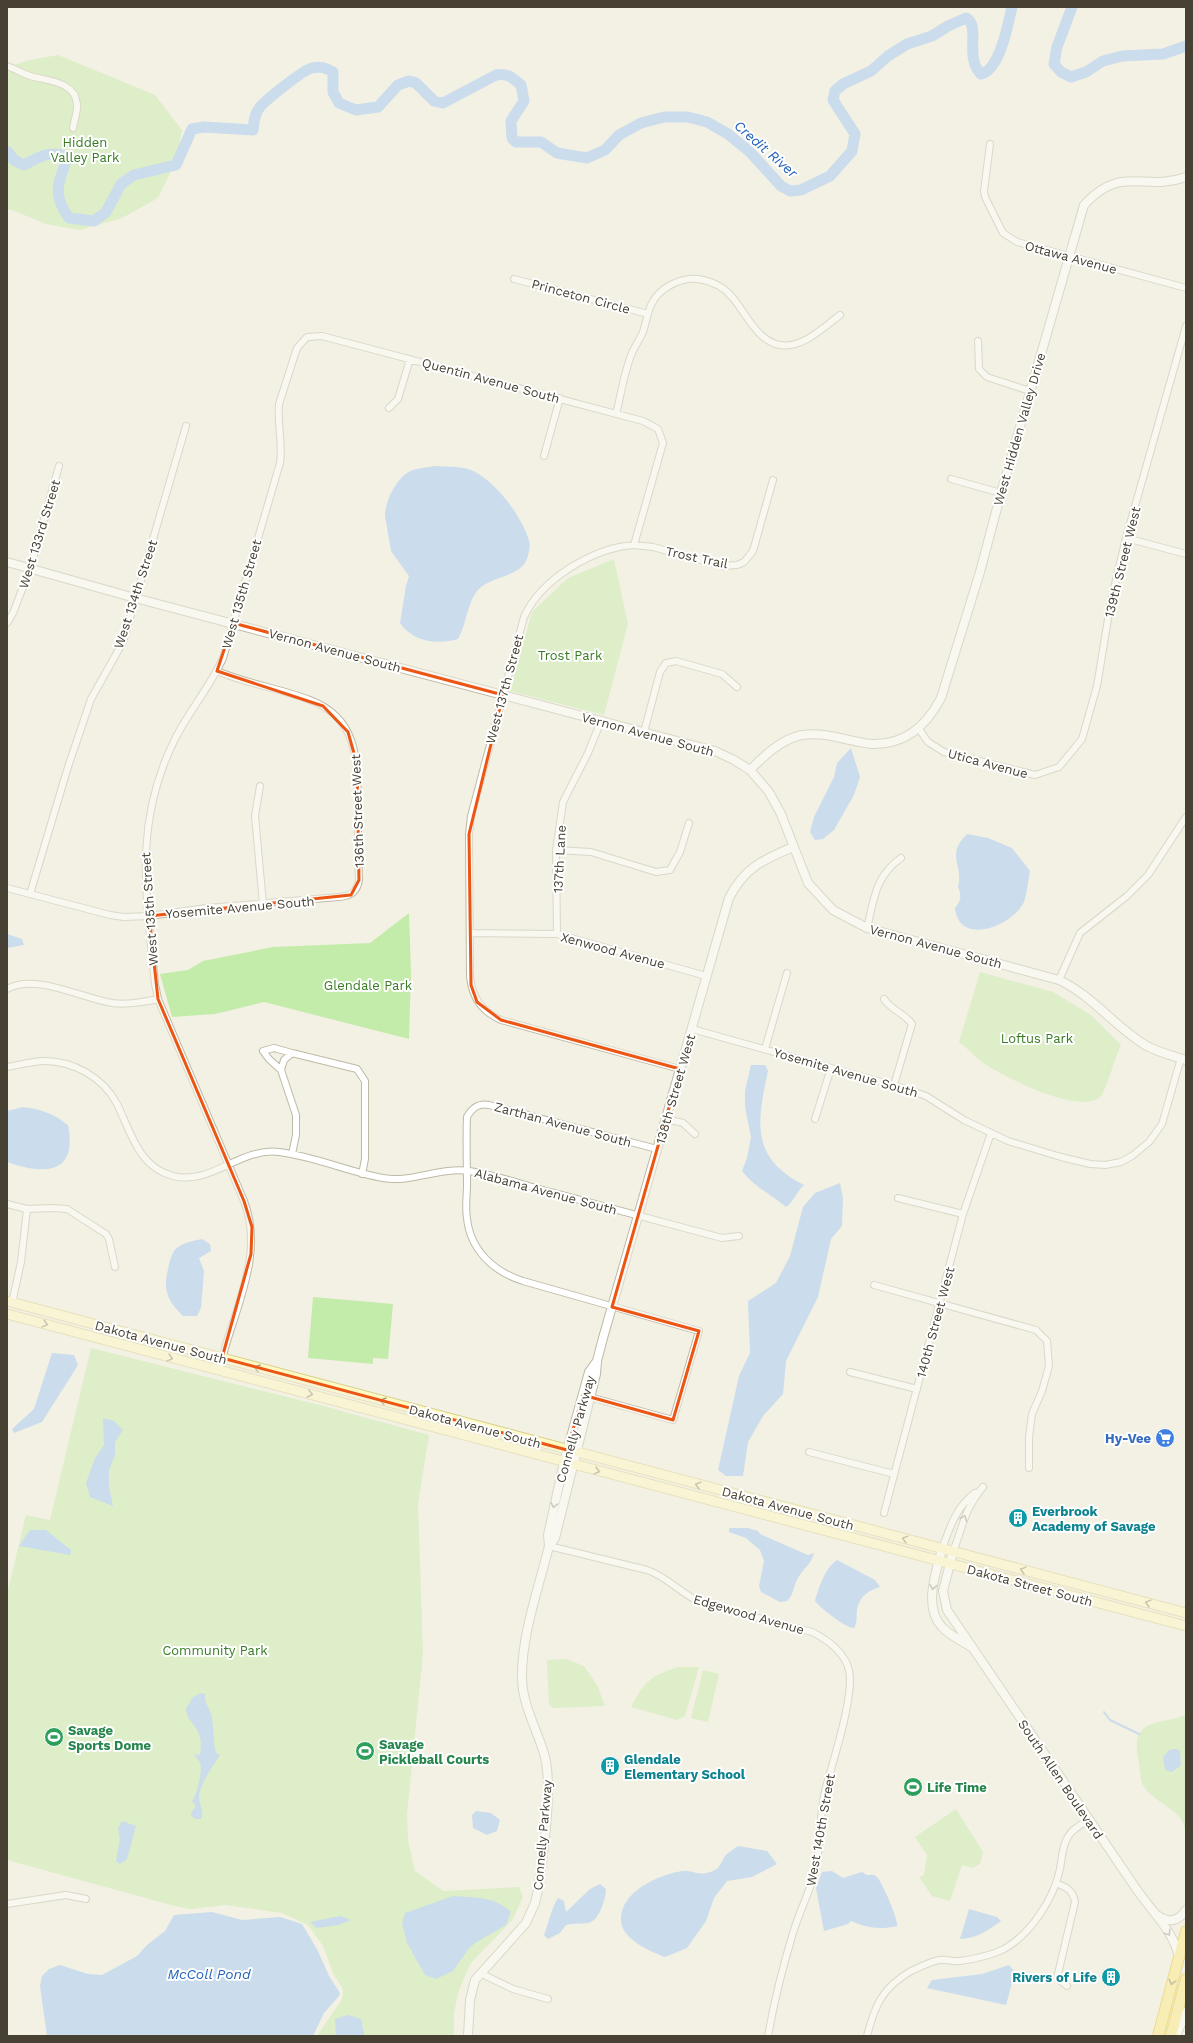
<svg xmlns="http://www.w3.org/2000/svg" width="1193" height="2043" font-family="'Work Sans',sans-serif">
<style>
.green{fill:#c3eba9;fill-rule:evenodd}
.water{fill:#9bc3f5}
.lines{fill:none;stroke-linecap:round;stroke-linejoin:round}
.stream{stroke:#9bc3f5;stroke-width:2}
.river{stroke:#9bc3f5;stroke-width:11}
.minor-casing{stroke:#bfbaa6;stroke-width:8}
.tertiary-casing{stroke:#bfbaa6;stroke-width:10}
.secondary-casing{stroke:#d6cf90;stroke-width:11}
.trunk-casing{stroke:#e9bf28;stroke-width:12}
.minor{stroke:#fff;stroke-width:6}
.tertiary{stroke:#fff;stroke-width:8}
.secondary{stroke:#fff9c2;stroke-width:9}
.trunk{stroke:#ffe97a;stroke-width:10}
.oneway{stroke:#999473}
.oneway2{stroke:#a2a099}
.oneway3{stroke:#998d53}
.marked{fill:none;stroke:#ec5513;stroke-width:3;stroke-linejoin:round}
.labels{text-anchor:middle;stroke-width:4;stroke-linejoin:round;paint-order:stroke}
.park-label{font-size:13px;fill:#377b23;stroke:#fff}
.street-label{font-size:13px;fill:#464133;stroke:#fff}
.shop-label{font-size:13px;font-weight:bold;fill:#366cbe;stroke:#fff;text-anchor:end}
.culture-label{font-size:13px;font-weight:bold;fill:#0d838f;stroke:#fff;text-anchor:start}
.leisure-label{font-size:13px;font-weight:bold;fill:#27864d;stroke:#fff;text-anchor:start}
.water-label{font-size:14px;font-style:italic;fill:#2564b9;stroke:#fff}
</style>
<rect width="100%" height="100%" fill="#f3f1e4"/>
<path class="green" d="M58,55L155,95L182,130L176,162L158,198L122,218L80,230L46,224L12,210H7V67L30,60Z
M614,559L628,624L604,715L510,691L532,612L568,578Z
M409,913L411,973L409,1039L264,1002L215,1014L172,1017L160,974L188,970L203,961L273,947L370,943Z
M980,972L1053,992L1091,1015L1121,1045C1117,1053 1105,1092 1101,1096C1081,1117 1002,1076 982,1062C974,1056 967,1048 959,1042Z
M313,1297L393,1304L388,1359L373,1358V1364L308,1358Z
M91,1348L323,1406L429,1435L418,1504L423,1654L407,1815L408,1840L415,1871L443,1891L519,1887L523,1897L513,1919L470,1964L458,1993L454,2014V2036H317L342,1999L343,1989L333,1973L323,1946L308,1925L282,1913L225,1905L191,1909L175,1906L7,1860V1594L26,1515L50,1520Z
M566,1659L584,1666L597,1685L605,1706L553,1708L549,1704L547,1660Z
M678,1667H699L685,1716L677,1720L631,1707C645,1681 650,1676 678,1667Z
M703,1670L719,1674L708,1722L691,1718Z
M1186,1714V1832C1184,1829 1184,1824 1182,1821C1173,1805 1149,1800 1142,1783C1140,1780 1141,1774 1140,1771C1139,1758 1132,1739 1143,1729C1155,1719 1173,1722 1186,1714ZM1169,1750L1181,1756V1761L1166,1770L1163,1757Z
M956,1809L983,1852L980,1864L972,1868L962,1865L950,1901L932,1896L919,1877L924,1875L927,1855L915,1837Z"/>
<path class="water" d="M434,466C445,467 457,466 468,469C492,476 523,517 529,541C531,545 528,557 526,561C518,577 490,577 479,589C467,601 467,624 458,639C437,645 413,642 400,623L406,586L409,576L391,551L385,516C385,502 395,481 407,473C414,468 426,468 434,466Z
M851,748L860,777L854,795L834,830L823,839L815,840L810,832L814,817L834,777L837,763Z
M967,834L988,838L1012,848L1030,871C1028,881 1027,893 1024,902C1013,926 959,947 955,908C961,901 962,896 958,887C964,864 945,856 967,834Z
M7,934L22,939L24,945L7,948Z
M751,1065H765L768,1071C757,1122 750,1158 804,1185C797,1191 793,1203 786,1207C772,1195 753,1186 742,1171L747,1158L751,1137L745,1107V1091Z
M23,1107C41,1109 54,1114 68,1125C78,1175 44,1175 7,1162V1111Z
M840,1183L843,1198L842,1226L831,1239L818,1297L786,1361L783,1394L763,1416L748,1442L743,1476H726L718,1470L739,1376L750,1353L748,1301L776,1283L790,1256L803,1207L815,1193Z
M202,1239L210,1244L211,1251L199,1258L204,1271L201,1308L197,1316H183C167,1300 163,1291 168,1269C169,1263 171,1256 174,1251C180,1243 193,1241 202,1239Z
M52,1353L74,1355L78,1365L42,1422L14,1433L12,1429L34,1409Z
M103,1418L114,1421L123,1430L115,1442V1455L109,1470V1487L113,1506L90,1497L86,1483L95,1458L104,1445Z
M729,1528H748L758,1531L760,1534L808,1555L814,1553C812,1563 803,1569 798,1578C793,1586 794,1595 787,1601L780,1602L761,1592L759,1586L764,1561L760,1550L746,1538L729,1532Z
M30,1530H46L71,1550L70,1555L19,1546Z
M837,1560L875,1580L880,1587C869,1590 860,1596 857,1609C856,1615 858,1622 854,1628C847,1629 820,1608 815,1601C819,1587 825,1568 837,1560Z
M201,1693L205,1694C204,1703 211,1710 212,1718C214,1729 213,1741 216,1753L220,1755C214,1764 198,1787 199,1798C199,1806 205,1810 201,1819H196L191,1816V1813L196,1806L192,1801C197,1796 203,1770 200,1763C199,1760 196,1758 194,1754L200,1755C201,1747 202,1739 198,1732C195,1724 186,1719 186,1709L193,1697Z
M1176,1749L1180,1751L1181,1765L1172,1772L1165,1770L1163,1757L1169,1750Z
M476,1811L491,1813L500,1820L497,1831L487,1835L473,1828L472,1815Z
M122,1821L136,1826L127,1859L120,1864L116,1861L120,1839L118,1828Z
M738,1846L767,1851L777,1864L752,1877L727,1881L714,1898L706,1921L687,1948L665,1957C651,1952 621,1939 621,1920C620,1892 659,1874 683,1871C696,1870 698,1878 715,1870C721,1867 722,1859 726,1855C729,1852 734,1849 738,1846Z
M832,1871L843,1878L862,1872L867,1875C870,1875 873,1874 876,1876C882,1881 899,1921 897,1926C880,1930 866,1928 851,1921L848,1924L824,1931L816,1888L822,1872Z
M600,1884L606,1889C606,1898 599,1922 588,1923C580,1924 574,1923 566,1925L560,1933L548,1939L544,1935C549,1922 551,1909 558,1898L564,1901L566,1912L590,1889Z
M453,1896C474,1898 495,1896 511,1912L506,1925L475,1943L469,1948L453,1971L436,1979L425,1975L407,1943L402,1923L405,1913Z
M969,1909L997,1917L1001,1921C989,1930 975,1939 960,1939Z
M212,1912L242,1920L280,1917L302,1924L318,1951L329,1976L340,1993L339,1996L324,2013L313,2036H47L40,1986L42,1976L49,1969L60,1965L88,1974L102,1975L137,1956L147,1945L165,1931L174,1915Z
M340,1916L351,1920L339,1925L317,1928L310,1922Z
M1009,1965L1015,1972L1006,2005L927,1988L932,1980L982,1974Z
M348,2015L361,2019L364,2033L363,2036H336L335,2019Z"/>
<g class="lines">
<path class="stream" d="M1104,1712L1110,1720L1139,1734"/>
<path class="river" d="M1072,7L1057,47L1054,64L1061,72L1071,77L1086,72L1103,61L1122,56L1163,54L1186,46
M7,151L14,160L24,165C37,158 50,150 65,156C67,163 64,166 62,173C55,192 58,202 69,218L94,221L106,212L121,184L134,175L176,165L192,129L204,127L253,130C254,122 254,114 260,107C267,99 303,70 312,68C321,66 326,68 333,72V92L339,103L356,110L378,107L398,85L409,81L416,83L434,101L443,103L496,75C508,73 513,78 521,85L524,101L511,121L512,138L516,142H541L557,153L587,158L605,150L619,135L641,123L664,117H688L707,122L728,134L750,152L781,186L790,191L801,190L830,176L852,151L855,134L833,100L835,91L843,84L871,71L888,56L907,44L932,36L948,26L966,18C981,25 964,58 981,74C1000,70 1008,24 1012,7"/>
<defs>
<path id="minor" d="M7,66C15,69 22,73 30,76C47,81 75,81 77,104C78,111 74,121 73,128
M990,144L984,191L985,197L1003,233L1017,242L1186,288
M514,279L648,314
M978,341L979,369L987,377L1030,391
M389,408L398,399L410,359
M616,414C621,395 624,372 632,353C635,346 640,339 643,332C646,323 647,314 651,305C659,288 680,277 698,279C712,281 723,286 732,297C746,313 757,341 780,345C802,349 824,327 840,315
M544,456L560,398
M951,479L1001,493
M1126,538L1186,554
M634,545L653,547L723,566L737,565L744,562L753,551L773,480
M7,623L13,613L30,569L59,466
M919,729L928,742L944,752L1035,775L1059,767L1082,739L1097,686L1111,601L1126,538L1186,326
M644,732L660,672L666,663L676,661L722,674L737,687
M260,786L255,816L263,904
M556,850L591,852L656,872L670,870L680,852L689,823
M7,888L110,915L124,917L149,916L207,908L339,897C351,896 357,892 359,880C358,856 358,831 358,807C357,763 360,719 310,700C279,688 247,684 217,671
M30,894L68,767L91,699L123,642L186,426
M867,928C874,900 875,876 901,858
M470,933L557,934L706,976
M557,934L556,850L563,802L588,753L601,721
M1059,980L1080,933L1127,896L1148,875L1186,817
M7,989C35,973 81,998 112,1003C128,1005 143,1002 158,999
M884,999C892,1011 903,1012 912,1024L894,1085
M692,1029L903,1088L926,1096L964,1120L1008,1141L1061,1157L1090,1164L1105,1165L1121,1162L1132,1156L1149,1142L1162,1124L1181,1058
M765,1049L787,973
M7,1067C19,1065 30,1062 42,1061C72,1060 103,1077 117,1104C131,1132 138,1167 173,1176C210,1186 241,1147 279,1152C314,1156 348,1172 383,1178C412,1183 440,1167 469,1171C497,1175 526,1186 554,1193C610,1208 666,1223 722,1238L739,1236
M281,1070L269,1059L263,1051L274,1048L292,1053
M666,1119L683,1123L695,1134
M815,1119L831,1068
M292,1154L296,1135V1115L281,1070L284,1060L292,1053L357,1069L365,1081V1159L362,1174
M898,1198L963,1214
M7,1204L27,1209L52,1208L67,1209L106,1234L109,1239L115,1267
M874,1285L1036,1330L1047,1341L1049,1366L1042,1391L1032,1414L1029,1437V1468
M12,1303L21,1262L27,1209
M219,1371C231,1315 266,1257 244,1201L158,999L155,984C146,895 133,823 175,739C189,711 210,687 223,658L280,463C283,443 277,424 279,404L297,348L307,337L322,336L643,421L658,429L663,443L634,545C593,548 541,579 524,617L471,816L469,834L470,976C472,997 481,1011 501,1020L680,1069
M850,1372L917,1389
M586,1396L673,1420L699,1331L523,1281C494,1272 470,1250 467,1218C465,1208 467,1195 467,1185C467,1162 466,1139 467,1117C472,1108 478,1103 489,1105L657,1149
M809,1452L894,1474
M884,1513L963,1214L991,1133
M549,1546L647,1570C668,1577 682,1595 702,1603L812,1632C828,1640 844,1651 849,1670C855,1695 832,1764 825,1791C818,1819 822,1848 814,1876C808,1895 799,1913 793,1933C783,1966 774,2002 768,2036
M942,1549C950,1527 956,1507 975,1493
M953,1552C963,1526 964,1510 983,1487
M1056,1883C1066,1887 1073,1890 1075,1902L1057,1978L1067,1986
M7,1904L66,1895L86,1899
M480,1973L513,1989L548,1999
M867,2036C875,2005 882,1988 911,1971C920,1967 929,1962 939,1960C946,1959 953,1962 960,1961C974,1959 992,1955 1004,1949C1031,1934 1054,1898 1060,1869C1062,1858 1062,1846 1068,1837C1072,1829 1082,1824 1089,1820"/>
<path id="tertiary" d="M7,562L135,598L715,751L734,760L750,770L769,792L781,814L808,883L833,910L867,928L1059,980C1093,996 1114,1026 1145,1045C1157,1052 1173,1056 1186,1060
M750,770C764,756 781,739 802,735C826,731 848,742 872,744C905,745 927,725 941,698L980,572L1001,493L1084,205C1121,164 1144,192 1186,177
M549,1546L555,1538L596,1374L597,1361L603,1338L729,898C745,867 763,860 793,847
M942,1549C936,1572 923,1607 942,1627C950,1636 961,1640 971,1647
M953,1552L943,1591L947,1610L1137,1890C1151,1910 1174,1932 1179,1957
M1157,1915C1168,1923 1178,1922 1186,1910
M468,2036L470,2000L475,1980L526,1923L535,1903L538,1890C543,1855 553,1791 545,1757C538,1731 523,1707 522,1679C521,1636 539,1587 549,1546L548,1535L564,1462L589,1372L597,1361
M1176,2036L1186,2012"/>
<path id="secondary" d="M7,1301L1186,1613
M7,1314L1186,1626"/>
<path id="trunk" d="M1158,2036L1186,1931
M1171,2036L1186,1979"/>
</defs>
<use href="#minor" class="minor-casing"/>
<use href="#tertiary" class="tertiary-casing"/>
<use href="#secondary" class="secondary-casing"/>
<use href="#trunk" class="trunk-casing"/>
<use href="#minor" class="minor"/>
<use href="#tertiary" class="tertiary"/>
<use href="#secondary" class="secondary"/>
<use href="#trunk" class="trunk"/>
</g>
<defs><path id="oneway-chevron" d="M-2-3.5L2.5 0L-2 3.5" fill="none" stroke-width="1.6" stroke-linecap="round" stroke-linejoin="round"/></defs>
<g class="oneway">
<use href="#oneway-chevron" transform="translate(45 1324) rotate(15)"/>
<use href="#oneway-chevron" transform="translate(170 1358) rotate(15)"/>
<use href="#oneway-chevron" transform="translate(257 1368) rotate(-165)"/>
<use href="#oneway-chevron" transform="translate(310 1394) rotate(14)"/>
<use href="#oneway-chevron" transform="translate(383 1401) rotate(-165)"/>
<use href="#oneway-chevron" transform="translate(597 1471) rotate(15)"/>
<use href="#oneway-chevron" transform="translate(698 1485) rotate(-165)"/>
<use href="#oneway-chevron" transform="translate(905 1539) rotate(-165)"/>
<use href="#oneway-chevron" transform="translate(1023 1570) rotate(-165)"/>
<use href="#oneway-chevron" transform="translate(1148 1603) rotate(-165)"/>
</g>
<g class="oneway2">
<use href="#oneway-chevron" transform="translate(554 1505) rotate(102)"/>
<use href="#oneway-chevron" transform="translate(964 1518) rotate(-68)"/>
<use href="#oneway-chevron" transform="translate(933 1587) rotate(100)"/>
<use href="#oneway-chevron" transform="translate(1168 1933) rotate(56)"/>
</g>
<use class="oneway3" href="#oneway-chevron" transform="translate(1172 1982) rotate(105)"/>
<path d="M0 0H1193V2043H0ZM233,623L503,695L469,834L471,985L477,1002L501,1020L680,1069L612,1307L699,1331L673,1420L583,1395L567,1450L222,1358L251,1254L252,1227L244,1201L158,999L149,916L351,895L359,880L357,764L348,732L323,706L217,671Z" fill="#f3f1e4" fill-opacity=".55" fill-rule="evenodd"/>
<path class="marked" d="M233,623L503,695L469,834L471,985L477,1002L501,1020L680,1069L612,1307L699,1331L673,1420L583,1395L567,1450L222,1358L251,1254L252,1227L244,1201L158,999L149,916L351,895L359,880L357,764L348,732L323,706L217,671Z"/>
<defs>
<symbol id="supermarket-disc" viewBox="-11 -11 22 22"><circle r="9.5" fill="#3f7fe0" stroke="#fff"/><path d="M-6-5.5h2.5l.6 2H6L4.5 2H-2.5L-4.4-4H-6ZM-1.5 3.2a1.3 1.3 0 1 0 .1 0ZM3 3.2a1.3 1.3 0 1 0 .1 0Z" fill="#fff"/></symbol>
<symbol id="building-disc" viewBox="-11 -11 22 22"><circle r="9.5" fill="#0f9aa8" stroke="#fff"/><path d="M-4-6H4V6H1V3H-1V6H-4ZM-2.5-4.3h1.7v1.8h-1.7ZM.8-4.3h1.7v1.8H.8ZM-2.5-1h1.7V.8h-1.7ZM.8-1h1.7V.8H.8Z" fill="#fff"/></symbol>
<symbol id="stadium-disc" viewBox="-11 -11 22 22"><circle r="9.5" fill="#2e9e5b" stroke="#fff"/><path d="M0-5a6.5 5 0 1 0 0 10a6.5 5 0 1 0 0-10ZM-3.5-1.8h7v3.6h-7Z" fill="#fff"/></symbol>
</defs>
<g fill-rule="evenodd">
<use href="#supermarket-disc" x="1154" y="1427" width="22" height="22"/>
<use href="#building-disc" x="1007" y="1507" width="22" height="22"/>
<use href="#stadium-disc" x="43" y="1726" width="22" height="22"/>
<use href="#stadium-disc" x="354" y="1740" width="22" height="22"/>
<use href="#building-disc" x="599" y="1755" width="22" height="22"/>
<use href="#stadium-disc" x="902" y="1776" width="22" height="22"/>
<use href="#building-disc" x="1100" y="1966" width="22" height="22"/>
</g>
<g class="labels">
<g class="park-label">
<text x="85" y="147">Hidden<tspan x="85" dy="15">Valley Park</tspan></text>
<text x="570" y="660">Trost Park</text>
<text x="368" y="990">Glendale Park</text>
<text x="1037" y="1043">Loftus Park</text>
<text x="215" y="1655">Community Park</text>
</g>
<g class="street-label">
<text transform="translate(1071 257) rotate(15)" y="5">Ottawa Avenue</text>
<text transform="translate(581 296) rotate(15)" y="5">Princeton Circle</text>
<text transform="translate(491 380) rotate(15)" y="5">Quentin Avenue South</text>
<text transform="translate(1019 429) rotate(-74)" y="5">West Hidden Valley Drive</text>
<text transform="translate(39 534) rotate(-73)" y="5">West 133rd Street</text>
<text transform="translate(697 557) rotate(12)" y="5">Trost Trail</text>
<text transform="translate(1122 562) rotate(-76)" y="5">139th Street West</text>
<text transform="translate(135 594) rotate(-72)" y="5">West 134th Street</text>
<text transform="translate(241 594) rotate(-74)" y="5">West 135th Street</text>
<text transform="translate(335 650) rotate(15)" y="5">Vernon Avenue South</text>
<text transform="translate(504 689) rotate(-75)" y="5">West 137th Street</text>
<text transform="translate(648 734) rotate(15)" y="5">Vernon Avenue South</text>
<text transform="translate(988 763) rotate(15)" y="5">Utica Avenue</text>
<text transform="translate(357 811) rotate(-92)" y="5">136th Street West</text>
<text transform="translate(559 859) rotate(-87)" y="5">137th Lane</text>
<text transform="translate(240 907) rotate(-5)" y="5">Yosemite Avenue South</text>
<text transform="translate(149 909) rotate(-94)" y="5">West 135th Street</text>
<text transform="translate(936 946) rotate(15)" y="5">Vernon Avenue South</text>
<text transform="translate(613 950) rotate(15)" y="5">Xenwood Avenue</text>
<text transform="translate(846 1072) rotate(16)" y="5">Yosemite Avenue South</text>
<text transform="translate(675 1089) rotate(-74)" y="5">138th Street West</text>
<text transform="translate(563 1124) rotate(15)" y="5">Zarthan Avenue South</text>
<text transform="translate(546 1191) rotate(15)" y="5">Alabama Avenue South</text>
<text transform="translate(935 1322) rotate(-75)" y="5">140th Street West</text>
<text transform="translate(161 1342) rotate(15)" y="5">Dakota Avenue South</text>
<text transform="translate(475 1426) rotate(15)" y="5">Dakota Avenue South</text>
<text transform="translate(575 1429) rotate(-74)" y="5">Connelly Parkway</text>
<text transform="translate(788 1508) rotate(15)" y="5">Dakota Avenue South</text>
<text transform="translate(1030 1585) rotate(15)" y="5">Dakota Street South</text>
<text transform="translate(749 1614) rotate(16)" y="5">Edgewood Avenue</text>
<text transform="translate(1061 1779) rotate(56)" y="5">South Allen Boulevard</text>
<text transform="translate(820 1830) rotate(-80)" y="5">West 140th Street</text>
<text transform="translate(542 1835) rotate(-85)" y="5">Connelly Parkway</text>
</g>
<g class="shop-label">
<text x="1151" y="1443">Hy-Vee</text>
</g>
<g class="culture-label">
<text x="1032" y="1516">Everbrook<tspan x="1032" dy="15">Academy of Savage</tspan></text>
<text x="624" y="1764">Glendale<tspan x="624" dy="15">Elementary School</tspan></text>
<text x="1097" y="1982" text-anchor="end">Rivers of Life</text>
</g>
<g class="leisure-label">
<text x="68" y="1735">Savage<tspan x="68" dy="15">Sports Dome</tspan></text>
<text x="379" y="1749">Savage<tspan x="379" dy="15">Pickleball Courts</tspan></text>
<text x="927" y="1792">Life Time</text>
</g>
<g class="water-label">
<text transform="translate(766 149) rotate(41)" y="5">Credit River</text>
<text x="209" y="1979">McColl Pond</text>
</g>
</g>
<rect width="1193" height="2043" fill="none" stroke="#464133" stroke-width="16"/>
</svg>
